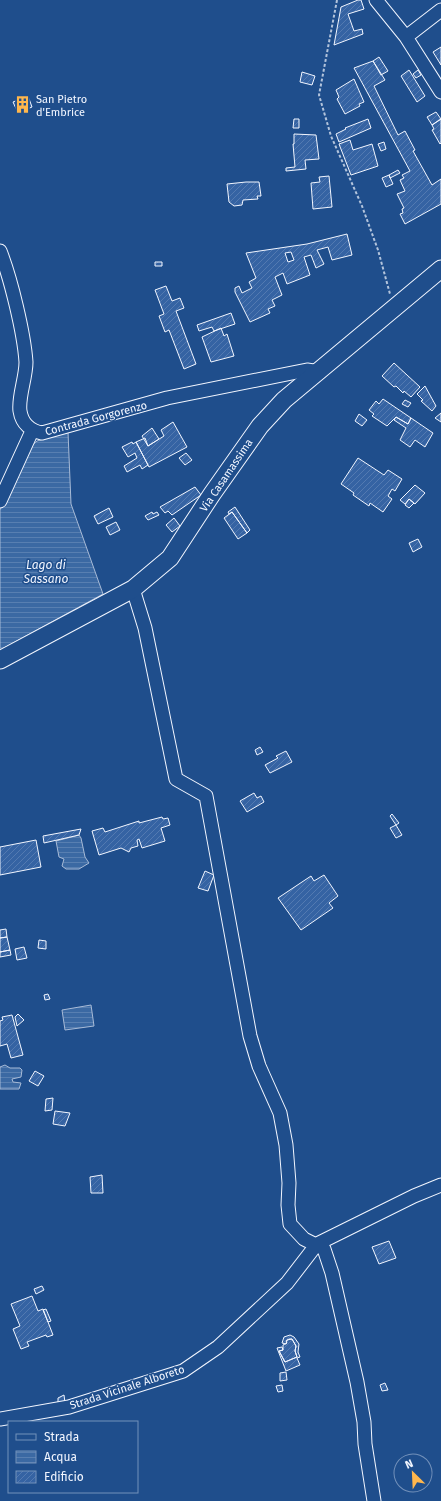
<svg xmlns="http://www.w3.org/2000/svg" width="441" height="1501" font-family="'Fira Sans',sans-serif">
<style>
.water{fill:url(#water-rules);stroke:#a8bbd7}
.building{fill:url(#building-hatch);stroke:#f2f6ff;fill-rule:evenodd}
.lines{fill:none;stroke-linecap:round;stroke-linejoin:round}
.minor-casing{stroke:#f2f6ff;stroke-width:15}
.major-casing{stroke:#f2f6ff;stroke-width:19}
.path{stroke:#b3c4dc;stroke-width:2;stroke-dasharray:3 2;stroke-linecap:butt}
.minor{stroke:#1f4e8c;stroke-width:13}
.major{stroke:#1f4e8c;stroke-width:17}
.labels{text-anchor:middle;stroke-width:3;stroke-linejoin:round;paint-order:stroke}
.poi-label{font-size:11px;fill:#f2f6ff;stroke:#1f4e8c;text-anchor:start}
.street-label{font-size:11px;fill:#f2f6ff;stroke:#1f4e8c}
.water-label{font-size:12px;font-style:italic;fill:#f2f6ff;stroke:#1f4e8c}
</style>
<defs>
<pattern id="water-rules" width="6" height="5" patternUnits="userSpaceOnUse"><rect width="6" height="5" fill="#3b69a3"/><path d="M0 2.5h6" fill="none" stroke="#587fb1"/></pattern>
<pattern id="building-hatch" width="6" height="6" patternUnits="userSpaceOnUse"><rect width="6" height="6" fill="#3563a3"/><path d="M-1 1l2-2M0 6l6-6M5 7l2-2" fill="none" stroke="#537ab1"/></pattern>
</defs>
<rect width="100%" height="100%" fill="#1f4e8c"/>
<path class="water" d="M68,432L71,504L103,594L0,650V510L30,447L37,441Z
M79,835L81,838L85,857L89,863L79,869H66L62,866L64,859L59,857L56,841Z
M91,1005L94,1026L65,1030L62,1010Z
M5,1065L10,1068H20L22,1070L21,1077L12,1079L13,1082L21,1083L19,1089H0V1067Z"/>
<path class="building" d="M358,0H361L364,9L348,14L354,31L362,29L363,34L334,45L341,7Z
M441,47V65L433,52Z
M379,57L388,71L381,75L373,61Z
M373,61L385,80L374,86L398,135L405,131L415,150L413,151L432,185L441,179V204L405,224L400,214L403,213L402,209L404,208L397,194L405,191L400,180L404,178L402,175L410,171L354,68Z
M409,70L425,96L417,102L401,76Z
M418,70L421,75L416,78L413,74Z
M302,72L315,76L312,85L300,82Z
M354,79L364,102L359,104L360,106L345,114L337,99L339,97L336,90Z
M28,96L32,107L18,113L13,102Z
M436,112L441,119L432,125L427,117Z
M294,119H299V128H293Z
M368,119L371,128L339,142L336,134L346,129L345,128Z
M441,119V143L440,144L432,130L434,129L432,125Z
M294,134L316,135L319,159L305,160L306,169L286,171V168L295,167L293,144H294Z
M350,140L353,150L372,144L378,166L351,175L339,144Z
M384,142L386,149L381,151L378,144Z
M398,170L400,173L390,178L389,175Z
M389,175L393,184L386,187L382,178Z
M329,176L332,207L313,209L311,183L320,182L319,177Z
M246,182H259L261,196H257L258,199L243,200L242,205L234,206L229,202L227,184Z
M347,234L352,255L332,260L328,247L317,250L324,264L316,268L311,255L304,257L310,275L287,284L283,273L275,277L282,295L272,300L275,306L268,309L270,313L250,322L235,292V288L239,286L242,293L252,288L249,282L256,278L246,253L307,244ZM291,252L294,260L288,262L285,253Z
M155,262H162V266H155Z
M166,286L172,301L180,298L184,308L176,311L196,364L184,369L169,330L165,332L159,316L164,314L155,290Z
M231,313L235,324L214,331L212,327L199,331L197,325Z
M221,328L224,336L227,334L234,356L211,362L202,337Z
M394,363L420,387L411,397L404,391L403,393L396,386L394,387L382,376Z
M425,386L436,406L432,411L421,401L423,400L417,394Z
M383,399L411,418L408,424L396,417L387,426L372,416L374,414L369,410L376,401L379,404Z
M405,400L411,403L408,407L402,404Z
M441,413V422L435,418Z
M359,414L367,420L362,426L355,421Z
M396,417L408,424L411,418L433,433L425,447L415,440L410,447L400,440L406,428L394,420Z
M173,422L187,447L149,467L136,442L145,438L148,446L164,436L161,430Z
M152,428L159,439L148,446L142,436Z
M132,442L133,444L136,442L148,465L142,469L140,465L127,472L124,466L137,458L135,453L128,457L122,447Z
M186,453L192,460L185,465L179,458Z
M358,458L384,475L388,470L402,479L395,491L392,489L388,496L392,499L383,512L370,503L369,506L353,495L354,493L341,484Z
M415,485L425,493L415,504L409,499L405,504L400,500Z
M195,487L201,495L172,515L168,511L165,513L160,507Z
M409,499L414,503L409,508L405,505Z
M235,507L250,530L247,533L232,512L229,514L228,512Z
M109,508L113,517L98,524L94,516Z
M152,512L153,514L157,512L159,515L148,520L145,516Z
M232,512L247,533L238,539L224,518Z
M174,518L180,526L172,532L166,525Z
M116,522L120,530L110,535L106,527Z
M418,539L422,547L413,552L409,543Z
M260,747L263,752L257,755L255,750Z
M286,751L292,762L270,773L265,765L278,758L276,756Z
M254,793L257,798L261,796L264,802L247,812L240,801Z
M392,814L399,823L396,825L390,816Z
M162,817L163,819L168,818L170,825L161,828L165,841L142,848L139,839L137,840L138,846L131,848L129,852L121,848L99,855L92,831L103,828L105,832L139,821V823Z
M396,825L402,835L396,838L390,828Z
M81,829L79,835L44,843L43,836Z
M36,840L41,867L0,875V847Z
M205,871L214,875L208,891L198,888Z
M324,875L338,896L329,903L333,908L301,930L278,898L311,876L314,881Z
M6,929L7,937L0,938V930Z
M7,937L10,950L0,952V938Z
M39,940L46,941V949L38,948Z
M24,947L27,958L17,960L15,949Z
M10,950L11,955L0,957V952Z
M48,994L50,999L45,1000L44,995Z
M18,1014L24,1020L17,1026L15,1017Z
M12,1015L23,1055L11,1058L7,1044L0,1046V1021L3,1020L2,1017Z
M35,1071L44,1076L38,1086L29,1081Z
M53,1098L52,1110L45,1111L46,1099Z
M55,1111L70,1113L65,1126L53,1124Z
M102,1175L103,1193H91L90,1177Z
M389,1241L396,1258L379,1264L372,1247Z
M42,1286L44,1290L36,1294L34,1289Z
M32,1296L38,1311L43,1309L53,1335L47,1337L46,1335L27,1342L29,1346L21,1349L13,1329L20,1326L11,1304Z
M46,1309L51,1321L48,1322L43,1310Z
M290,1335L294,1337L299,1344L298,1352L300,1357L297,1358L300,1365L286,1371L277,1348L282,1347L283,1350L279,1351L285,1362L297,1357L295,1351L296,1346L292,1339L287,1340L286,1344L282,1343L284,1337Z
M289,1339H292L296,1346L295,1351L297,1357L285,1362L279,1351L283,1350V1345L287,1343L286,1341Z
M286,1372L287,1380L280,1381V1373Z
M385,1383L388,1390L382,1391L380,1385Z
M282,1385L283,1391L278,1392L276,1386Z
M64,1395L65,1403L58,1405V1398Z"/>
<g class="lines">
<defs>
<path id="minor" d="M376,0L406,37L441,92
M406,37L441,10
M0,251C11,279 24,333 26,362C26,378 18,397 20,411C22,424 31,431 42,433L167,398L307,370L320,372
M0,501L32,431
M133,589L145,628L176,779L206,796L250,1036L259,1066L280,1113L286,1145L289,1183L288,1205L290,1224L304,1239L324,1249L332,1273L357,1382L364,1422L365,1444L374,1501
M0,1419L69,1407L183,1371L218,1347L287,1283L317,1244L414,1196L441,1185"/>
<path id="major" d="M0,660L133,589L170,558L212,494L260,426L284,400L441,269"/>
</defs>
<use href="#minor" class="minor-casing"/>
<use href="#major" class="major-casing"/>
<path class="path" d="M337,0L319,95L331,136L362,206L378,250L390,294"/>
<use href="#minor" class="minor"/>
<use href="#major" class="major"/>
</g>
<defs>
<symbol id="building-bare" viewBox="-9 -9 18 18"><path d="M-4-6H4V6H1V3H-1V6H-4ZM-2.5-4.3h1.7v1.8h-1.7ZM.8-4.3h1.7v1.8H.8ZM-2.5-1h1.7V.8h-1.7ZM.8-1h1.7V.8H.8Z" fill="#ffb74d" stroke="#1f4e8c" stroke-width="2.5" paint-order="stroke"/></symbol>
</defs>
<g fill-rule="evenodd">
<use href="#building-bare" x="10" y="92" width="25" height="25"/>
</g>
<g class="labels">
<g class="poi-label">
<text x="36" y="103">San Pietro<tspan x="36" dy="13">d'Embrice</tspan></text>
</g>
<g class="street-label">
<text transform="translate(96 418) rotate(-15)" y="4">Contrada Gorgorenzo</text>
<text transform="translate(226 475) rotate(-56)" y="4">Via Casamassima</text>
<text transform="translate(127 1387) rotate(-18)" y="4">Strada Vicinale Alboreto</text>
</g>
<g class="water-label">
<text x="46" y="569">Lago di<tspan x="46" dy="14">Sassano</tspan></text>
</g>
</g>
<rect x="8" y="1421" width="130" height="72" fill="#1f4e8c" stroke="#7391ba"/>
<rect x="16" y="1434" width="20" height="6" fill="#1f4e8c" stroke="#7391ba"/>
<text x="44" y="1441" font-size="12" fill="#f2f6ff">Strada</text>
<rect x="16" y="1451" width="20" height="12" fill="url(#water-rules)" stroke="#7391ba"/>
<text x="44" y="1461" font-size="12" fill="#f2f6ff">Acqua</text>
<rect x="16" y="1471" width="20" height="12" fill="url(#building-hatch)" stroke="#7391ba"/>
<text x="44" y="1481" font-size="12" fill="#f2f6ff">Edificio</text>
<g transform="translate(413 1473) rotate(336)"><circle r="19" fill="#1f4e8c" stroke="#7391ba"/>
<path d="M0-3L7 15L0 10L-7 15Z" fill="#ffb74d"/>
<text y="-6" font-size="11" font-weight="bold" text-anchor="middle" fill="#f2f6ff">N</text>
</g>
</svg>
